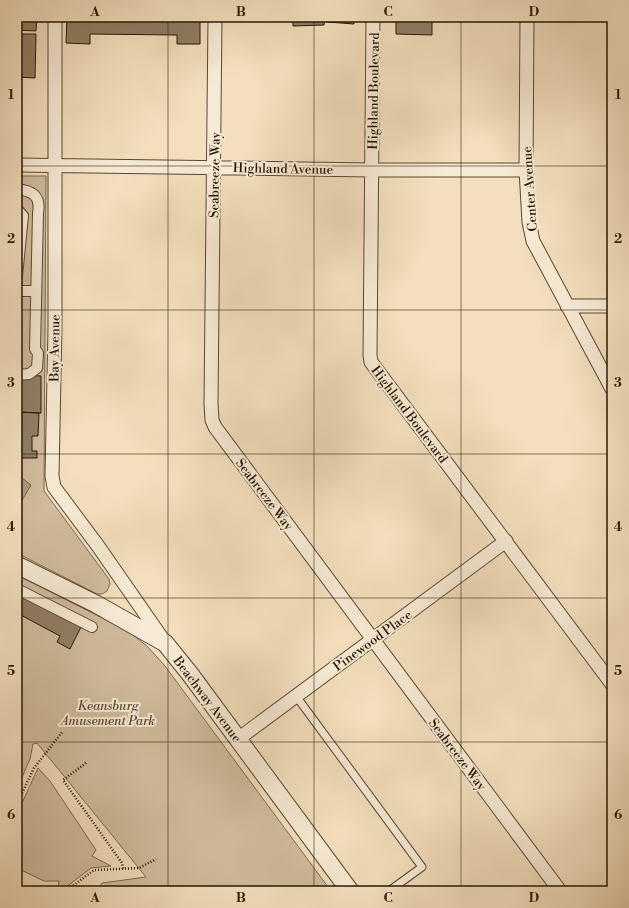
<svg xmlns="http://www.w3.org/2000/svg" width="629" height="908" font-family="'Libre Bodoni',serif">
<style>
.green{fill:#d0bc9e;stroke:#7a6a52}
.water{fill:#ad9a7e;stroke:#77664e}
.building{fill:#907e65;stroke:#251705}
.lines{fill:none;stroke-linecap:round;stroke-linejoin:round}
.service-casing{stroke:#584933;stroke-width:9}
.pedestrian-casing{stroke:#584933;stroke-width:12}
.minor-casing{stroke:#584933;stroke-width:15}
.tertiary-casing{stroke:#584933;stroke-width:19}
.path{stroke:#251705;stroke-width:2.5;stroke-dasharray:1 2;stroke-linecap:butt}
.service{stroke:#f7ead4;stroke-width:7}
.pedestrian{stroke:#f7ead4;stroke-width:10}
.minor{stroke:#f7ead4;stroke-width:13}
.tertiary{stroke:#f7ead4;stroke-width:17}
.grid{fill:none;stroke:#251705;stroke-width:1;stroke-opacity:0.55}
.labels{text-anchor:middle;stroke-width:4;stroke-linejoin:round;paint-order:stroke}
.street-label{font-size:13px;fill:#251705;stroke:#f7ead4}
.park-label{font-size:13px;font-style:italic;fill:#584933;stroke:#f7ead4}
.neatline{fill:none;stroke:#251705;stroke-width:1.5}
.grid-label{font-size:13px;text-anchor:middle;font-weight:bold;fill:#251705}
</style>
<rect width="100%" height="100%" fill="#f3debd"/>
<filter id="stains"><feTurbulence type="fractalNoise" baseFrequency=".005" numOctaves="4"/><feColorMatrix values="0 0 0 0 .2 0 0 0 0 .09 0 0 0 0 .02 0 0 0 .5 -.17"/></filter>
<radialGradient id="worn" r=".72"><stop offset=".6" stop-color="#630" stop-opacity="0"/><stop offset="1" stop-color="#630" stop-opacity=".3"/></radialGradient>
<path class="green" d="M17,176H46L44,491L109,579L110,584L107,591L102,594H97L17,553Z
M17,575L128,631L148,647L165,666L331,891H97L102,883L146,877L37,743L33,744L30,759L17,789Z
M38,768L50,781L96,850L92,856L111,866L91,868L61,891H58L59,881H44L17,868V814Z"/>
<path class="water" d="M17,474L31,485L17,509Z"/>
<path class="building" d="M17,17H37L36,31L17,30Z
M67,17H200V44H177V35L90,34V44L66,43Z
M293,17H325L324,25L293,26Z
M329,17H354V24L328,22Z
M396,17H432V35L396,34Z
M17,34H36L35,78L17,77Z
M17,375L41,376V413L17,412Z
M19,412L39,413L38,436H32V451H37V458H19V451H17V415H19Z
M17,592L82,625L70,649L57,642L60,636L17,613Z"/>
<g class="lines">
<defs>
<path id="service" d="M296,696L422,867L389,891"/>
<path id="pedestrian" d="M17,189C33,191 41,196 38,213L35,349L38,353L37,368L29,374L17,375
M17,209L23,216L17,276
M17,291H36
M17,589L92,627"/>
<path id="minor" d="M55,17V327L52,476L54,487L98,546L164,641
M215,17L211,404L212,420L215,427L560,891
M373,17L370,355L371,362L612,684
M527,17L526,170L529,222L533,241L612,389
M17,165L372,170H526
M567,306H612
M238,739L506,541"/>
<path id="tertiary" d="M17,565L96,604L165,643L190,674L350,891"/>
</defs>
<use href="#service" class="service-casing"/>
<use href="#pedestrian" class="pedestrian-casing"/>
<use href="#minor" class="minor-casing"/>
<use href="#tertiary" class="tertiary-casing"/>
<path class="path" d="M86,763L63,780L122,863L123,869
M17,804L34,768L63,731
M66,891L94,870L139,868L156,859"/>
<use href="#service" class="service"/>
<use href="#pedestrian" class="pedestrian"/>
<use href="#minor" class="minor"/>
<use href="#tertiary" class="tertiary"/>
</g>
<path class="grid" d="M168,17V891M314,17V891M461,17V891M17,166H612M17,310H612M17,454H612M17,598H612M17,742H612"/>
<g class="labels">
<g class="street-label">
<text transform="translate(373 91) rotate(-89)" y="5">Highland Boulevard</text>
<text transform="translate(283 168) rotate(1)" y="5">Highland Avenue</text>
<text transform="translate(214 175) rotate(-89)" y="5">Seabreeze Way</text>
<text transform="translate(529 189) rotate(-94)" y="5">Center Avenue</text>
<text transform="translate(54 348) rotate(-89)" y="5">Bay Avenue</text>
<text transform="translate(410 414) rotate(53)" y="5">Highland Boulevard</text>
<text transform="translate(265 494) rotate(53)" y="5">Seabreeze Way</text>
<text transform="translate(372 640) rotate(-36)" y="5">Pinewood Place</text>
<text transform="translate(208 699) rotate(53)" y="5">Beachway Avenue</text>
<text transform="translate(458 754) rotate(53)" y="5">Seabreeze Way</text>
</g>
<g class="park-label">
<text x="108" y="710">Keansburg<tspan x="108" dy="15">Amusement Park</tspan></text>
</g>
</g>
<rect width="629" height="908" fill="none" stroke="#f3debd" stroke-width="44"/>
<rect x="22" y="22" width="585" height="864" class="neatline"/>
<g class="grid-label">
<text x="95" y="16">A</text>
<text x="241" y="16">B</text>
<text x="388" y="16">C</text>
<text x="534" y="16">D</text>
<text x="11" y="99">1</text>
<text x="618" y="99">1</text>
<text x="11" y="243">2</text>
<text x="618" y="243">2</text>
<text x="11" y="387">3</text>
<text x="618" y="387">3</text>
<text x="11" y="531">4</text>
<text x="618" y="531">4</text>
<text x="11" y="675">5</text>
<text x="618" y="675">5</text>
<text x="11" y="819">6</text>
<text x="618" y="819">6</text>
<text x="95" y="902">A</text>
<text x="241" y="902">B</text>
<text x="388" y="902">C</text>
<text x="534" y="902">D</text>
</g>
<rect width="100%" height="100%" filter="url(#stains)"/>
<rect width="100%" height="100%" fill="url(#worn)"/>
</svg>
